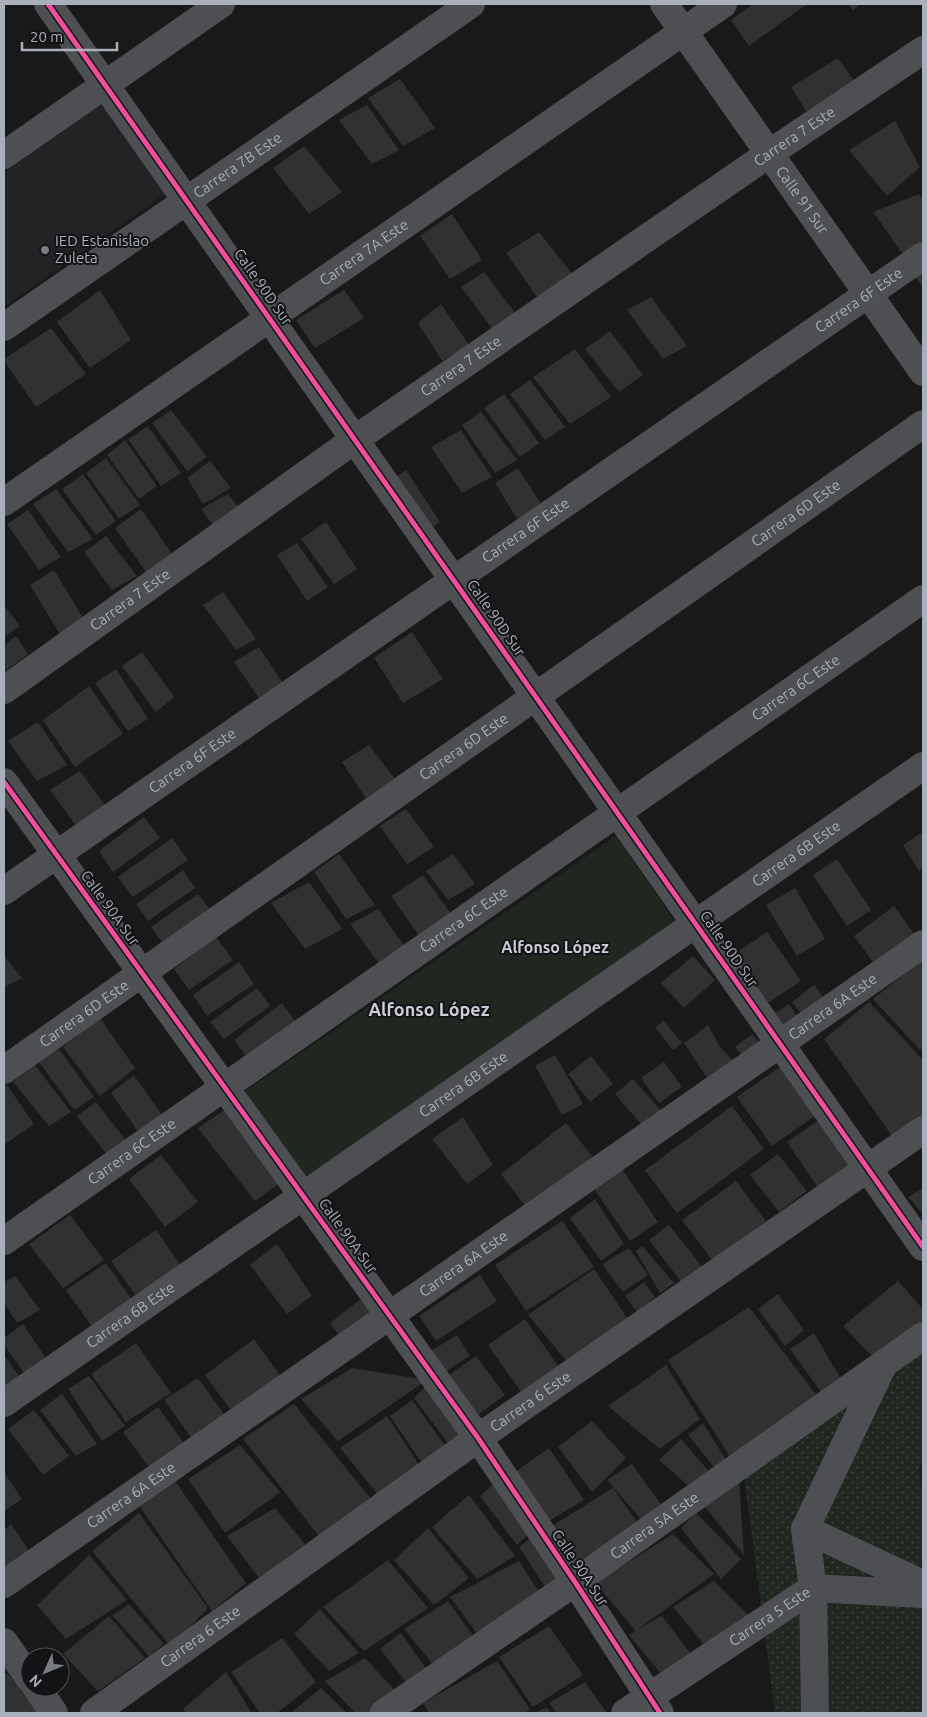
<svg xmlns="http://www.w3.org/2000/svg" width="927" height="1717" font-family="Ubuntu,sans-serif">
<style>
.built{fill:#232325}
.grass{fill:url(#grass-dots)}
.green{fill:#1f2720}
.building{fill:#313131}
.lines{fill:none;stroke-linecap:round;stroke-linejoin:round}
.minor{stroke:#4d4f52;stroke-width:28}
.cycleway-casing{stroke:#131315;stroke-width:8}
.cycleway{stroke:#ef4d9e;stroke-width:5}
.poi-dot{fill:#777b82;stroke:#131315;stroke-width:2}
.labels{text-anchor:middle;stroke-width:4;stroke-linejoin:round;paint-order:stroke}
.street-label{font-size:15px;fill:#aab0bb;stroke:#131315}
.poi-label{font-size:15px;fill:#aab0bb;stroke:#131315;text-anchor:start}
.neighbourhood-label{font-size:16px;font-weight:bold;fill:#cbced6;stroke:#131315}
.quarter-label{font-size:18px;font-weight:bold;fill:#cbced6;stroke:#131315}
</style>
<defs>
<pattern id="grass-dots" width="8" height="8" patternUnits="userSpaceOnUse" patternTransform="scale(1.25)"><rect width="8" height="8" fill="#1f2720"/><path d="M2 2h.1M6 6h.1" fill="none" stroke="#3d443e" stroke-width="1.8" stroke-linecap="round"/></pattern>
</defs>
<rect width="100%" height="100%" fill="#191919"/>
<path class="built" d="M105,102L168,192L4,307V173Z"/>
<path class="grass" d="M923,1350V1462L919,1467L923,1502V1713H775L744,1475Z"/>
<path class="green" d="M616,836L676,923L304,1179L244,1092Z"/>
<path class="building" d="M753,4H807L749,46L731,20Z
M848,4H860L853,10Z
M838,58L854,81L808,114L791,87Z
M400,79L435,128L403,146L368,98Z
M367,105L399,150L372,164L339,120Z
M895,121L920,167L887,196L849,150Z
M304,146L342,192L309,214L273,168Z
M919,194L923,200V243L905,257L873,212Z
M452,214L482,260L450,279L420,236Z
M539,232L574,276L537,297L506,253Z
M923,270V287L915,276Z
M484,272L516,314L493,330L461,287Z
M100,290L131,340L90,368L57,322Z
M344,290L364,318L315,348L296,320Z
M651,297L687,346L663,359L627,310Z
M441,304L469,345L442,361L418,323Z
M51,328L86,374L36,407L4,361V359Z
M610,331L643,375L619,392L585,349Z
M575,349L611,397L570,424L533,377Z
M530,380L565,427L545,440L510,394Z
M504,394L539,443L520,457L484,408Z
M171,410L207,457L187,471L152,423Z
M481,412L517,460L495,473L462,425Z
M148,426L181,473L161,486L128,439Z
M461,430L492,477L462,493L431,447Z
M125,440L157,486L139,499L107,455Z
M106,458L140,505L119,519L86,473Z
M210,461L231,488L203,504L187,478Z
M518,468L545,510L521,525L495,483Z
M406,470L440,522L425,532L391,480Z
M83,474L116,521L96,535L62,489Z
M56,489L93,539L68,552L33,504Z
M228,494L241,510L212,524L201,509Z
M141,509L172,554L146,572L115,528Z
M28,510L61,557L39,570L7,524Z
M326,522L357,569L334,584L301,539Z
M106,536L137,576L112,590L84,552Z
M297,543L328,587L307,601L277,555Z
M54,570L85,621L61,636L30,585Z
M223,592L256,639L236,650L203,605Z
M4,605L20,626L4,637Z
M412,632L443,679L403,703L374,658Z
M16,636L28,654L4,672V645Z
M259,647L287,689L263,704L234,662Z
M142,652L174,697L156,712L122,666Z
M116,669L148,719L128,731L95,683Z
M89,686L123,734L75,767L43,720Z
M38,722L67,765L37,781L8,741Z
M369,745L399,784L368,802L342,762Z
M80,771L110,812L80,831L50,790Z
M406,809L434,847L407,864L380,826Z
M144,817L160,838L113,872L99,851Z
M921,833L923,836V867L919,871L903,845Z
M172,838L188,860L133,897L118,877Z
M339,854L375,905L346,919L314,872Z
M453,854L475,884L448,900L426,871Z
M837,859L871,910L847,926L813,875Z
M183,870L195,888L148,921L136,904Z
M423,875L454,918L420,937L391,896Z
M309,882L342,929L305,949L271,903Z
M795,888L825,939L797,956L766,905Z
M198,894L213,914L166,948L151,927Z
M894,906L918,939L878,969L854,936Z
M378,909L405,947L378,962L350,924Z
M767,932L801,981L763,1006L730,957Z
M216,937L233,960L189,990L174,969Z
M4,956L22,978L4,987Z
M693,956L715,980L684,1008L661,983Z
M923,959V1047L920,1050L873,999Z
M239,962L254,984L207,1016L193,995Z
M814,985L829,1005L807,1021L792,1002Z
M257,988L270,1006L224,1039L210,1022Z
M869,1002L923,1060V1117L892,1136L824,1039Z
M282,1003L300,1028L251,1063L234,1040Z
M789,1004L801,1022L783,1034L771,1016Z
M100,1018L135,1068L100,1096L63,1047Z
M664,1021L682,1043L673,1050L655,1027Z
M708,1025L720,1047L738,1066L711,1084L684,1043Z
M752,1034L762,1046L745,1060L735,1047Z
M59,1049L94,1097L74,1110L39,1062Z
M555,1055L583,1104L562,1115L535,1066Z
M591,1056L613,1084L590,1102L568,1074Z
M664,1062L682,1087L659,1103L641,1078Z
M787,1062L822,1111L772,1146L737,1097Z
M35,1065L71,1112L49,1126L13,1082Z
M134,1075L164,1118L139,1133L111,1093Z
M633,1079L665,1115L647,1131L615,1094Z
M7,1085L34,1124L4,1145V1087Z
M96,1102L128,1143L108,1156L77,1116Z
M232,1105L285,1179L255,1201L198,1128Z
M732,1106L764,1149L677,1213L645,1170Z
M826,1115L857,1162L818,1188L787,1142Z
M463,1117L493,1165L467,1184L432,1139Z
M566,1123L595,1160L529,1211L501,1174Z
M778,1154L807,1191L779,1212L750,1175Z
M161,1155L198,1202L165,1227L129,1179Z
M622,1169L658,1222L630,1241L594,1189Z
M736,1181L766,1221L713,1261L682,1220Z
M923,1188V1214L908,1197Z
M595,1199L624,1244L601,1261L570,1218Z
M70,1215L104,1260L63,1288L29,1244Z
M562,1221L594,1267L526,1311L495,1265Z
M669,1225L703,1268L682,1283L649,1240Z
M156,1230L184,1270L139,1300L111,1261Z
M277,1244L312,1296L287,1314L250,1265Z
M642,1246L674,1283L660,1293L636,1251Z
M629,1248L648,1275L623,1292L602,1264Z
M106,1263L135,1304L95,1331L66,1290Z
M594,1269L628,1319L569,1364L528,1315Z
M480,1275L497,1301L436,1341L419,1316Z
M15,1276L40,1310L17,1323L4,1303V1282Z
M898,1281L923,1309V1325L876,1360L843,1326Z
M644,1282L655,1297L638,1313L625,1296Z
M367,1294L383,1315L343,1341L330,1323Z
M778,1294L804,1330L785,1346L758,1309Z
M749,1307L821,1401L732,1460L668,1360Z
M525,1319L559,1367L522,1393L488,1345Z
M23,1324L51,1366L29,1380L4,1345V1338Z
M814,1333L845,1386L826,1399L790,1349Z
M457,1335L470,1356L443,1373L429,1352Z
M254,1339L284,1381L235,1416L205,1375Z
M136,1343L171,1393L126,1422L91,1374Z
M4,1355L24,1383L4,1397Z
M476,1356L505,1395L475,1417L446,1377Z
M666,1365L700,1419L660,1449L608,1406Z
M352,1368L427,1380L338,1441L301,1399Z
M89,1376L125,1426L102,1441L68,1389Z
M198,1378L229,1421L195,1443L164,1400Z
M432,1381L469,1433L451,1447L414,1398Z
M62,1394L97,1444L76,1456L40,1410Z
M412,1400L449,1451L426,1469L390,1416Z
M294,1404L371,1499L322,1540L243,1439Z
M158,1407L189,1451L154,1474L123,1432Z
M34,1410L69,1456L43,1475L8,1429Z
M387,1416L420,1466L380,1497L340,1448Z
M592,1421L626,1458L592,1492L558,1447Z
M703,1423L728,1463L718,1472L688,1435Z
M681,1439L713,1476L692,1489L659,1460Z
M240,1445L280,1492L225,1533L188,1479Z
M549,1448L584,1500L547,1522L512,1474Z
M632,1464L663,1507L647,1526L607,1480Z
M4,1472L22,1499L4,1511Z
M739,1479L744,1555L705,1507Z
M498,1480L533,1530L517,1545L480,1496Z
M175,1481L246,1583L212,1611L140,1507Z
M613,1488L642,1529L581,1567L552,1526Z
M469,1495L515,1556L477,1579L432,1527Z
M275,1508L305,1544L259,1578L227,1536Z
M139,1513L208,1608L171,1647L92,1551Z
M696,1513L741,1559L721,1579L681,1528Z
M11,1524L32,1555L4,1575V1530Z
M428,1528L469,1578L434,1605L394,1560Z
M537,1533L569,1580L549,1593L519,1547Z
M673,1534L714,1574L638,1629L662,1616L694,1658L662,1675L629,1635L636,1631L595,1583Z
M89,1555L127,1600L66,1639L37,1605Z
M388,1560L428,1608L364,1651L323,1607Z
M519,1561L541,1595L481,1639L450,1597Z
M714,1581L750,1617L707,1648L673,1607Z
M448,1601L477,1641L439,1672L404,1629Z
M129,1604L164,1644L149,1656L112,1615Z
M320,1609L359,1653L329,1671L294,1634Z
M109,1616L145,1658L98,1691L63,1654Z
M549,1626L583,1675L533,1707L499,1657Z
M401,1633L430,1674L412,1690L380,1649Z
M282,1638L316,1682L277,1713H260L231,1672Z
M365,1658L398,1694L375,1713H355L325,1681Z
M497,1661L530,1709L523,1713H429L423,1703Z
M226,1672L252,1713H186L183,1709Z
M7,1673L45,1713H4V1675Z
M585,1682L607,1713H557L549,1703Z
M321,1688L347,1713H291Z
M547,1707L551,1713H534Z"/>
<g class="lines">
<g class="minor">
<path d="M48,4L923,1247"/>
<path id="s1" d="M664,4L923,372"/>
<path d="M4,155L221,4"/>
<path id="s2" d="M4,327L471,4"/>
<path id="s3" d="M4,502L723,4"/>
<path id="s4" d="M4,690L354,440L770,153L923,50"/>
<path d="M4,782L478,1438L575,1582L660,1713"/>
<path id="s5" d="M4,891L923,256"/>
<path id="s6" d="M4,1070L923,424"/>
<path id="s7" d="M4,1241L923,599"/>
<path id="s8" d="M4,1403L923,766"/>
<path d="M805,1529L923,1584"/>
<path id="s9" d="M4,1584L923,944"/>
<path d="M4,1642L30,1679"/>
<path d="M36,1687L54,1713"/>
<path id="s10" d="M94,1713L478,1438L923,1130"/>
<path id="s11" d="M384,1713L575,1582L923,1336"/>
<path id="s12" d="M625,1713L813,1588L805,1529L883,1365"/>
<path d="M815,1713L813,1588L923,1594"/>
</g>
<defs>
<path id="cycleway" d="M48,4L923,1247
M4,782L478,1438L575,1582L660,1713"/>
</defs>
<use href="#cycleway" class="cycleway-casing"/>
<use href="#cycleway" class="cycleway"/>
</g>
<circle class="poi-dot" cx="45" cy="250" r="5"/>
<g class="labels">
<g class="street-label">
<text dy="5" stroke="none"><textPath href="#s4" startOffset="965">Carrera 7 Este</textPath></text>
<text dy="5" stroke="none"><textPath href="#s2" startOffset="284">Carrera 7B Este</textPath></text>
<text dy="5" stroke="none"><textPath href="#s1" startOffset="240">Calle 91 Sur</textPath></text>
<text dy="5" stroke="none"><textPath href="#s3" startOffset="438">Carrera 7A Este</textPath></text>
<text transform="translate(263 287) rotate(55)" y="5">Calle 90D Sur</text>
<text dy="5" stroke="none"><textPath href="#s5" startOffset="1039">Carrera 6F Este</textPath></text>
<text dy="5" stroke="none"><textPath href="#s4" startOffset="560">Carrera 7 Este</textPath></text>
<text dy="5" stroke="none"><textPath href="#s6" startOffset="968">Carrera 6D Este</textPath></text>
<text dy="5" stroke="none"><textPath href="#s5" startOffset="634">Carrera 6F Este</textPath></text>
<text dy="5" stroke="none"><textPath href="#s4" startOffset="155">Carrera 7 Este</textPath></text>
<text transform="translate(496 618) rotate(55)" y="5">Calle 90D Sur</text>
<text dy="5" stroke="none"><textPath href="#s7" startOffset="966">Carrera 6C Este</textPath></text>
<text dy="5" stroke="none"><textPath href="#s6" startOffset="562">Carrera 6D Este</textPath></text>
<text dy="5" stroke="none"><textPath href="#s5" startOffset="229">Carrera 6F Este</textPath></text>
<text dy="5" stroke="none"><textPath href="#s8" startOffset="964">Carrera 6B Este</textPath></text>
<text transform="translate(110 908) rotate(54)" y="5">Calle 90A Sur</text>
<text dy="5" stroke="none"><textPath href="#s7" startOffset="561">Carrera 6C Este</textPath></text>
<text transform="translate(729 949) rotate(55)" y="5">Calle 90D Sur</text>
<text dy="5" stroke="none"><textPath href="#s9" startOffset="1010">Carrera 6A Este</textPath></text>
<text dy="5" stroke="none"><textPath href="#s6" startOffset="98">Carrera 6D Este</textPath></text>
<text dy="5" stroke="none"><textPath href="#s8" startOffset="559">Carrera 6B Este</textPath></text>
<text dy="5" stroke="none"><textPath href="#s7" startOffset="156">Carrera 6C Este</textPath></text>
<text transform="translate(348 1236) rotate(54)" y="5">Calle 90A Sur</text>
<text dy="5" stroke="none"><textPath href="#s9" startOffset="560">Carrera 6A Este</textPath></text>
<text dy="5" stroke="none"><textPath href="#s8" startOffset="154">Carrera 6B Este</textPath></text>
<text dy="5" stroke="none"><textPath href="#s10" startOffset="536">Carrera 6 Este</textPath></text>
<text dy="5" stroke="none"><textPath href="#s9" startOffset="155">Carrera 6A Este</textPath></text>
<text dy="5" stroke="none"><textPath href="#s11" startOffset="329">Carrera 5A Este</textPath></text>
<text transform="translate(580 1568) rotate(56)" y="5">Calle 90A Sur</text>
<text dy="5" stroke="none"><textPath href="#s12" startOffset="174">Carrera 5 Este</textPath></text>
<text dy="5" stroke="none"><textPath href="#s10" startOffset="131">Carrera 6 Este</textPath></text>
</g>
<g class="poi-label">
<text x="55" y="246">IED Estanislao<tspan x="55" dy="17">Zuleta</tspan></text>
</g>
<g class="neighbourhood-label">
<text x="555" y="953">Alfonso López</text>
</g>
<g class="quarter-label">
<text x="429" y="1016">Alfonso López</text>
</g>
</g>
<rect width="927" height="1717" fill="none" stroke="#aab0bb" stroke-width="10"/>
<g transform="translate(45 1672) rotate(226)"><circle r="24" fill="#131315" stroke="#4f5257"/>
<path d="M0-4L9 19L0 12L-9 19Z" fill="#777b82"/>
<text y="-8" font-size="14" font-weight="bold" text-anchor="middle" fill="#aab0bb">N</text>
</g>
<path d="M22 42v8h95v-8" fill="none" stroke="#aab0bb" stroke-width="2.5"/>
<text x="30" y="42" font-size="15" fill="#aab0bb" stroke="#131315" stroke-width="4" paint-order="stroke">20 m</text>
</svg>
